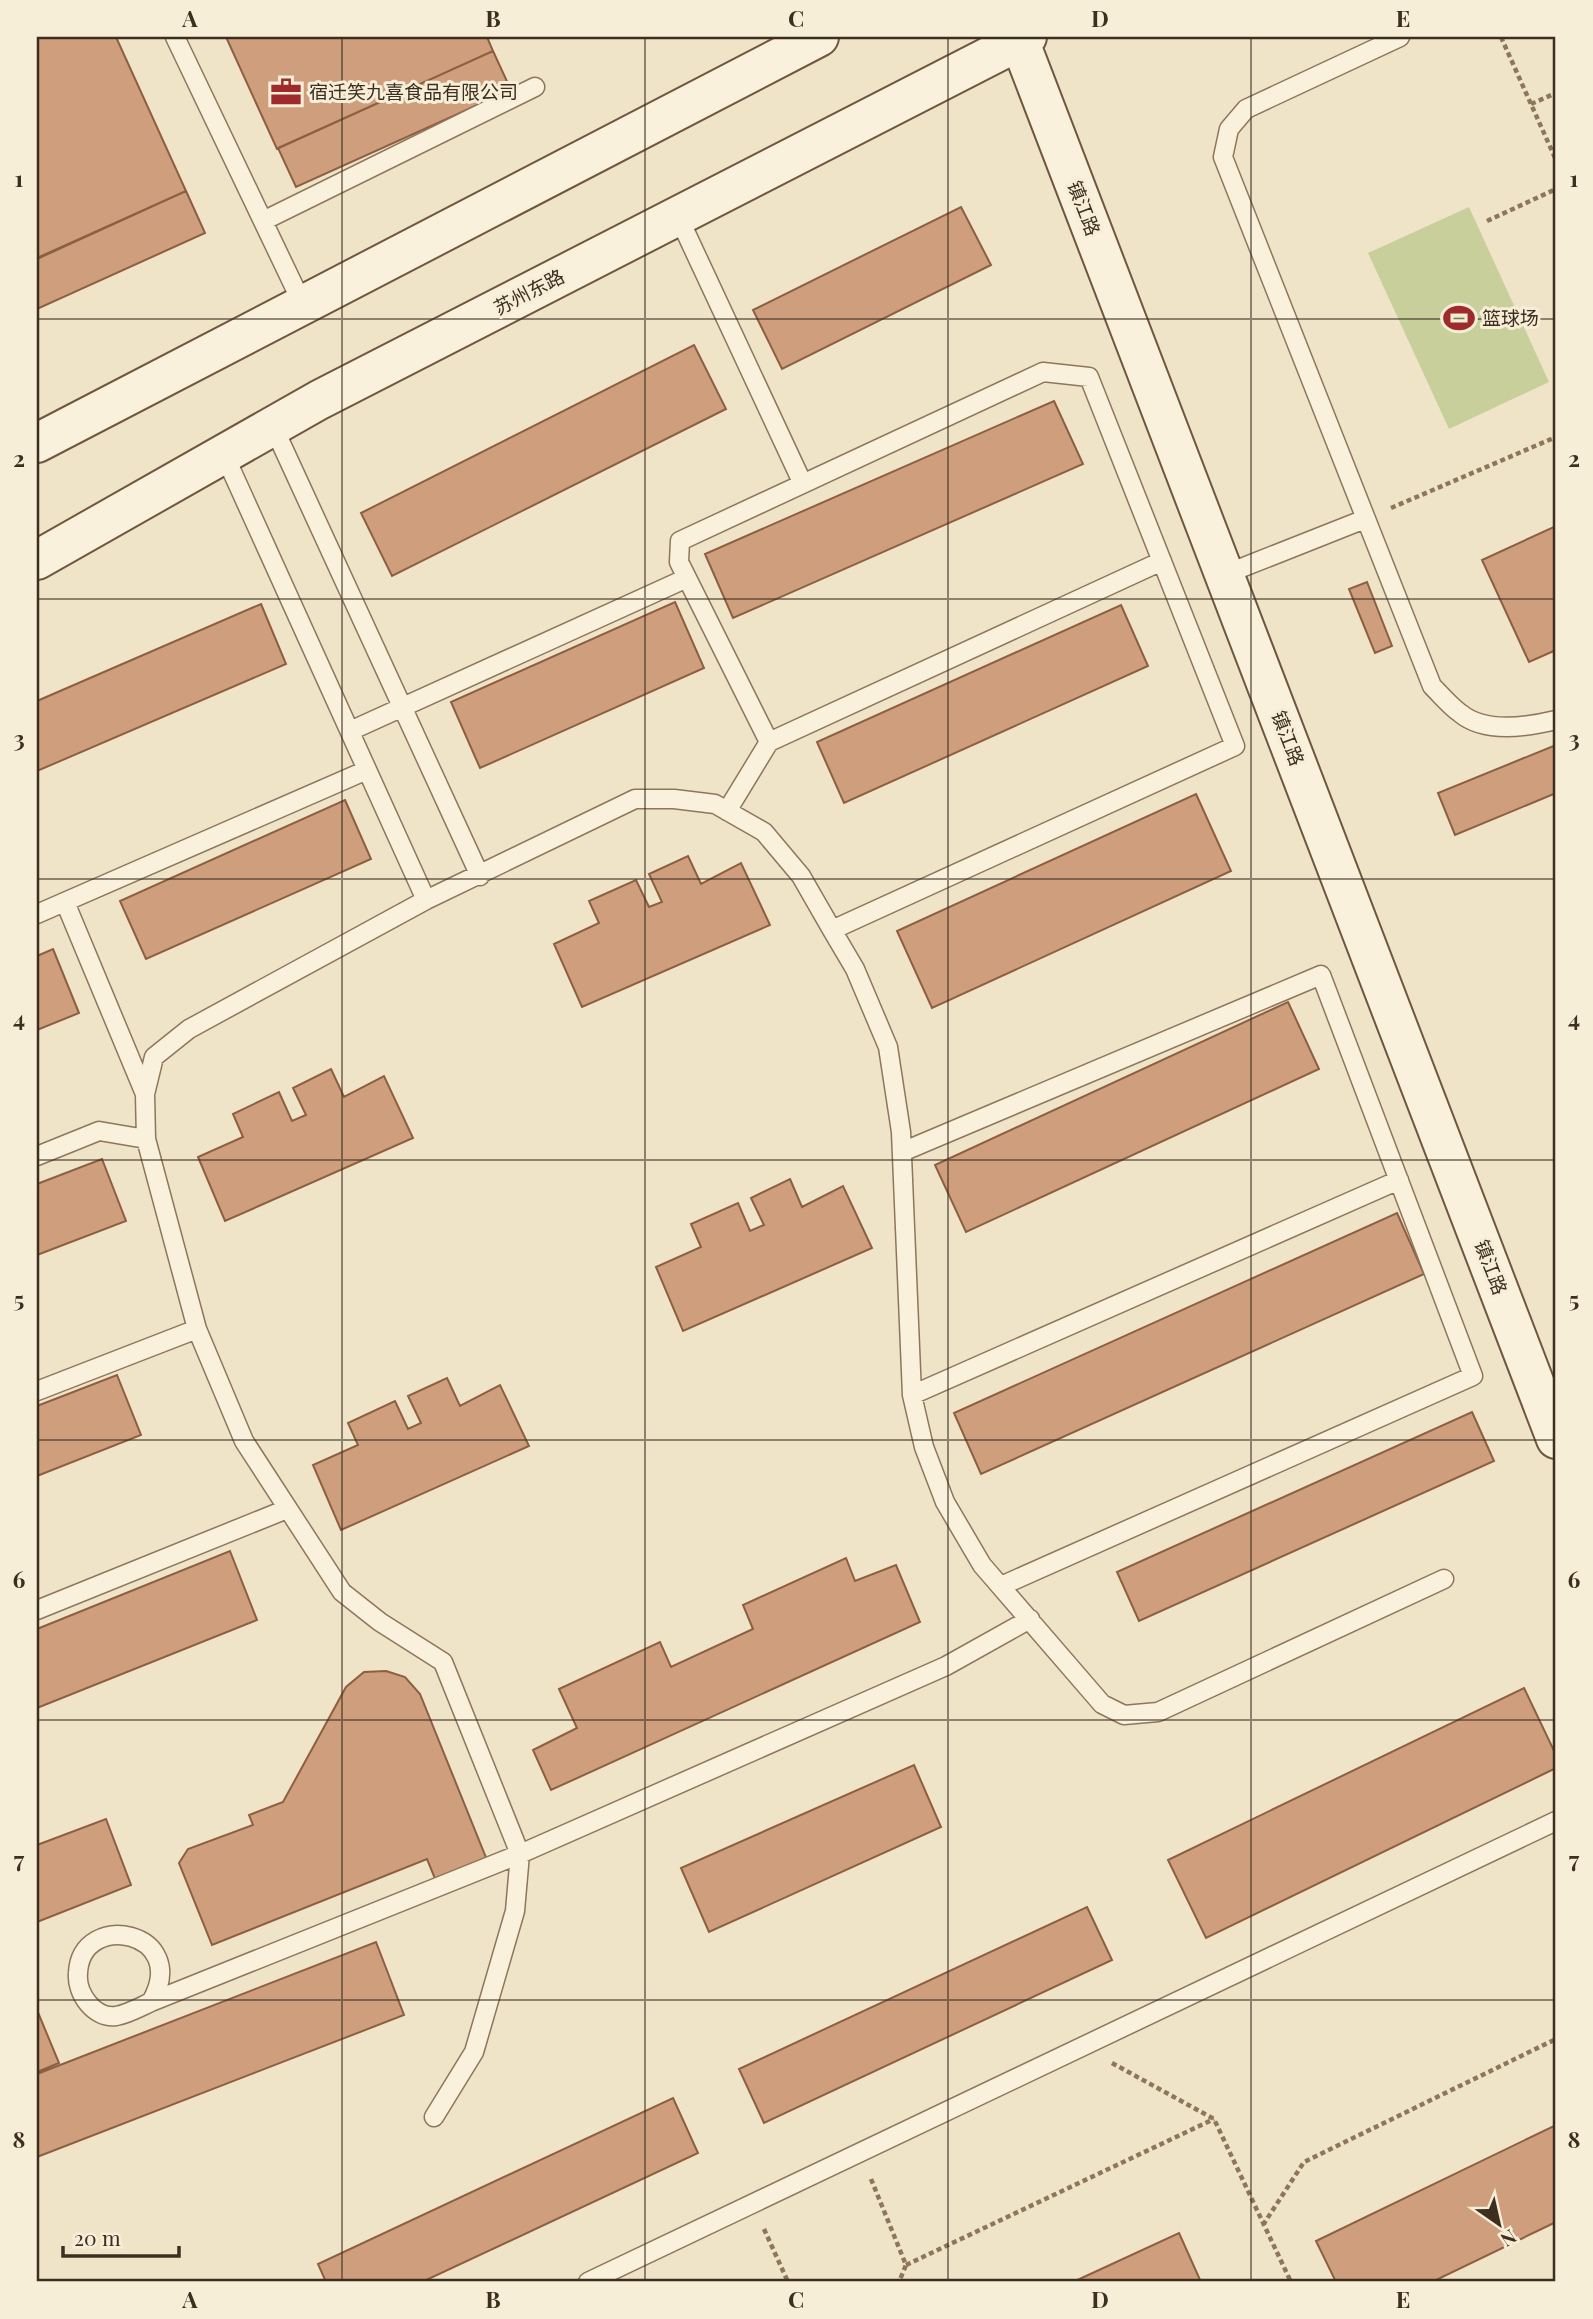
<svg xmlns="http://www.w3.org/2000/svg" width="1593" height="2319" font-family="'Playfair Display','Noto Sans SC',serif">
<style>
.green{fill:#c9cf9b}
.building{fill:#cf9f7d;stroke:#8d5f41;stroke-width:2}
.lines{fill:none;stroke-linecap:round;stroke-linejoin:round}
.lane-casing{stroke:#8d765c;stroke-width:21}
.secondary-casing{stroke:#6f573f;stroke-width:42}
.path{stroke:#8d765c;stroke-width:4.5;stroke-dasharray:5 3.5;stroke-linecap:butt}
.lane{stroke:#faf1dc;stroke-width:18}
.secondary{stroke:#faf1dc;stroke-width:38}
.grid{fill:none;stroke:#3d2e20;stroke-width:2;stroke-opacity:0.55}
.labels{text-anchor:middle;stroke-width:6;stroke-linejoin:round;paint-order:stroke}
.poi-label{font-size:19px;fill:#3d2e20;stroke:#f7eed8;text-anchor:start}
.street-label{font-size:19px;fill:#3d2e20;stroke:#f7eed8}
.neatline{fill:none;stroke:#3d2e20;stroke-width:2.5}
.grid-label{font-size:23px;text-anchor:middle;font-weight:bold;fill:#3d2e20}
</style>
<rect width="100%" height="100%" fill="#f0e4c8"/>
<path class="green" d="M1469,207L1549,382L1449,429L1368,253Z"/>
<path class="building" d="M37,37H116L186,191L37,258Z
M226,37H487L493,51L277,149Z
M493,51L511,90L296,187L278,148Z
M186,191L205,233L37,309V259Z
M961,207L991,265L782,369L753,310Z
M694,345L726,409L392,576L361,513Z
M1054,401L1083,464L733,618L705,554Z
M1556,526V650L1529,662L1482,560Z
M1367,582L1392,646L1375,653L1349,589Z
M675,602L704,668L480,768L451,702Z
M261,604L286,664L37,771V701Z
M1121,605L1148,666L844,803L817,742Z
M1556,745V793L1455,835L1438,793Z
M1196,794L1231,871L932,1008L897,931Z
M345,800L371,859L146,959L120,901Z
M688,856L701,884L741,863L770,925L582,1007L554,944L599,923L589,901L636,880L649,907L662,902L649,874Z
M53,949L79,1013L37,1030V956Z
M1288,1002L1319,1069L966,1232L935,1165Z
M331,1069L344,1097L384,1076L413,1138L225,1221L198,1157L243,1137L233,1114L279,1092L292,1121L306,1115L293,1088Z
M102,1159L126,1221L37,1255V1184Z
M790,1179L802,1207L843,1186L872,1248L683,1331L656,1267L701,1247L691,1224L738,1203L750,1231L764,1225L751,1198Z
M1397,1213L1424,1274L981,1474L954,1413Z
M117,1375L141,1435L37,1476V1406Z
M447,1378L460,1406L500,1385L529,1446L341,1530L313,1465L358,1445L348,1423L395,1401L408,1429L421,1423L408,1396Z
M1472,1412L1494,1461L1139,1621L1117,1572Z
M230,1551L257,1620L37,1708V1629Z
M846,1558L855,1581L896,1565L920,1622L551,1790L533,1750L577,1728L559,1689L660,1642L671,1667L753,1629L743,1605Z
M386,1671L405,1677L420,1694L489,1865L438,1886L427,1859L212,1945L179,1863L188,1849L253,1825L249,1815L283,1802L346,1687L364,1672Z
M1524,1688L1556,1755V1768L1206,1938L1168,1860Z
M914,1765L941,1827L709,1932L681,1868Z
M106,1819L131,1885L37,1922V1845Z
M1087,1907L1112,1960L764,2123L739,2069Z
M376,1942L404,2015L37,2157V2074Z
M37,2010L59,2063L37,2072Z
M673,2098L698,2153L422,2282H326L318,2264Z
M1556,2125V2222L1432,2282H1336L1316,2241Z
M1179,2233L1201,2282H1073Z"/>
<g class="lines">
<defs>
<path id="lane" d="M175,37L303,305
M1400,37L1246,109L1229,129L1223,157L1432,686C1441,695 1450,706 1460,713C1485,734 1527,727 1556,720
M678,216L802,482
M263,221L535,87
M273,426L480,876
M224,454L426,900
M1226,574L1365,519
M350,731L687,578
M769,742L679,562L680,541L1043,372L1089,377L1235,746L832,930
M727,811L769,742L1162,561
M65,902L145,1094
M37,914L367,770
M902,1152L1321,975L1473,1376L1001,1586
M37,1156L99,1131L146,1139
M37,1391L197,1329
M912,1395L1399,1180
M37,1610L287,1509
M151,2002C192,1931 81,1909 78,1973C76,1993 94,2019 116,2016C128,2014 140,2007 151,2002L520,1854L946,1666L1030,1619
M434,2117L474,2052L515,1911L520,1854L443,1662L380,1622L342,1592L244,1441L197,1329L146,1139L145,1094L154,1057L189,1029L426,900L635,799H674L715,804L764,832L801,876L832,930L855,969L888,1047L901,1132L912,1395L924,1447L945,1502L982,1565L1102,1704L1124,1715L1158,1712L1444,1579
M588,2282L1556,1821"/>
<path id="secondary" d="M1018,37L1556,1439
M37,443L819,37
M37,560L319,400L1027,37"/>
</defs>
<use href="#lane" class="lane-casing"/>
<use href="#secondary" class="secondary-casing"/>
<path class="path" d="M1501,37L1556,160
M1531,104L1556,93
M1487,221L1556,189
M1391,508L1556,437
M1112,2063L1214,2119L1291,2282
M871,2179L906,2265L899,2282
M1263,2225L1304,2162L1556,2039
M764,2229L788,2282
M906,2265L1214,2119"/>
<use href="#lane" class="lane"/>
<use href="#secondary" class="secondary"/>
</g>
<path class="grid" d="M342,37V2282M645,37V2282M948,37V2282M1251,37V2282M37,319H1556M37,599H1556M37,879H1556M37,1160H1556M37,1440H1556M37,1720H1556M37,2000H1556"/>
<defs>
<symbol id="office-bare" viewBox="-9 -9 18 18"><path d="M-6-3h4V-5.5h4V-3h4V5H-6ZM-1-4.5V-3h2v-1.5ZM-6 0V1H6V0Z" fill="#9e2a2b" stroke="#f7eed8" stroke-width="2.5" paint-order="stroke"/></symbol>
<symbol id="stadium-bare" viewBox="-9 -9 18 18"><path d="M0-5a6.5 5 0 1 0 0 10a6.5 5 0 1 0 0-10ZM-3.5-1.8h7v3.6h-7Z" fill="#9e2a2b" stroke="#f7eed8" stroke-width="2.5" paint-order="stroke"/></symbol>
</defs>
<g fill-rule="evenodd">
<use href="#office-bare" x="264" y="70" width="44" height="44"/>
<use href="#stadium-bare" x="1437" y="296" width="44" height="44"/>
</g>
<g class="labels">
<g class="poi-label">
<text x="309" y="99">宿迁笑九喜食品有限公司</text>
<text x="1482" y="325">篮球场</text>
</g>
<g class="street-label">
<text transform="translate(1084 208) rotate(69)" y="7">镇江路</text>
<text transform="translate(529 292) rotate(-27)" y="7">苏州东路</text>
<text transform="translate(1288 738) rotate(69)" y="7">镇江路</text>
<text transform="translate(1491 1267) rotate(69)" y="7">镇江路</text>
</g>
</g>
<rect width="1593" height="2319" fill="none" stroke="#f7eed8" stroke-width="77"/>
<g transform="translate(1499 2224) rotate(146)" stroke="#f7eed8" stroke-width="5" paint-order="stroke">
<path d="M0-5L12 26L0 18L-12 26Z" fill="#3d2e20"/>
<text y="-10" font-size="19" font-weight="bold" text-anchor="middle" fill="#3d2e20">N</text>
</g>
<path d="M63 2246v10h116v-10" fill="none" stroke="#3d2e20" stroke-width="3.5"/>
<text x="74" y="2246" font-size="21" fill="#3d2e20" stroke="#f7eed8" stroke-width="5" paint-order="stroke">20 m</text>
<rect x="38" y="38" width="1516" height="2242" class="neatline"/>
<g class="grid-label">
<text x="190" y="27">A</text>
<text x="493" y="27">B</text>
<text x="796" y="27">C</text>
<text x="1100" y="27">D</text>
<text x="1403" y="27">E</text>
<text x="19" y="187">1</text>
<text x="1574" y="187">1</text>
<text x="19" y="467">2</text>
<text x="1574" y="467">2</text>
<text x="19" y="747">3</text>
<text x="1574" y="747">3</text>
<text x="19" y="1027">4</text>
<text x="1574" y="1027">4</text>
<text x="19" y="1308">5</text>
<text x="1574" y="1308">5</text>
<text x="19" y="1588">6</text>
<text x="1574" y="1588">6</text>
<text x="19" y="1868">7</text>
<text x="1574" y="1868">7</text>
<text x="19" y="2148">8</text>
<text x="1574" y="2148">8</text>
<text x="190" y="2308">A</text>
<text x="493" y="2308">B</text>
<text x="796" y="2308">C</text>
<text x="1100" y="2308">D</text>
<text x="1403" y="2308">E</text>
</g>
</svg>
